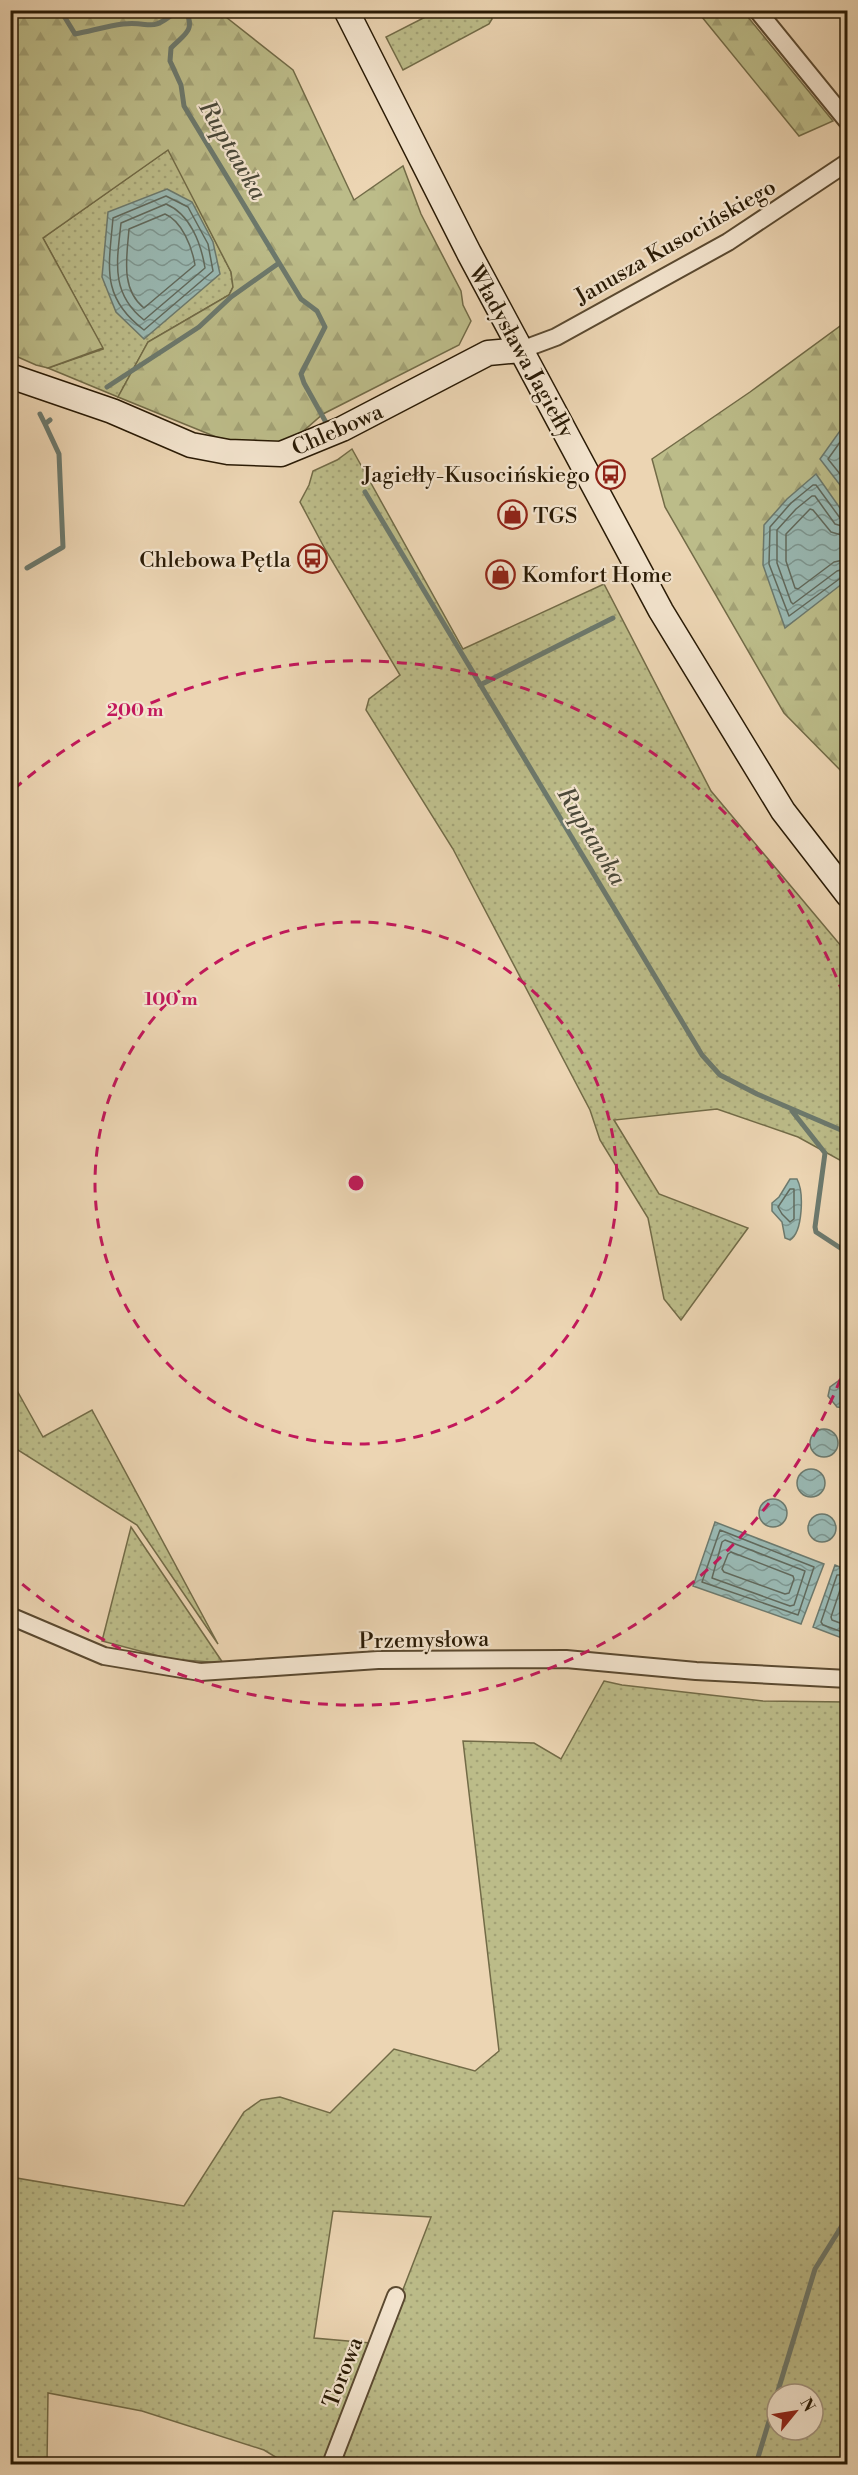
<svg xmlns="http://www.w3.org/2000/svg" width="858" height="2475" font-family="'Libre Bodoni',serif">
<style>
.grass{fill:url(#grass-dots);stroke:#726b47;stroke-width:1.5;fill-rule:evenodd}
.forest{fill:url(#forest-firs);stroke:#726b47;stroke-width:1.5}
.water{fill:url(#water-waves);stroke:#6c796d;stroke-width:1.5}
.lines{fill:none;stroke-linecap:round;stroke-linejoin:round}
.shore{stroke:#61695c;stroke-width:1.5}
.stream{stroke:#6c796d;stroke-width:5}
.street-casing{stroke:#5a4930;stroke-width:20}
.secondary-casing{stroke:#291a05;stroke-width:27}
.street{stroke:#f3e4ce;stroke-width:16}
.secondary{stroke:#f3e4ce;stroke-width:24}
.ring{fill:none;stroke:#c2185b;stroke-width:3;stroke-dasharray:10 8}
.labels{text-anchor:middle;stroke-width:4.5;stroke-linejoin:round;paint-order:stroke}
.street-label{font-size:22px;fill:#291a05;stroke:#f3e4ce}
.poi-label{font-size:22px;fill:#291a05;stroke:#f3e4ce;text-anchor:end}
.water-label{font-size:24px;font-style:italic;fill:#4b4939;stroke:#f3e4ce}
.centre{fill:#c2185b;stroke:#f3e4ce;stroke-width:3}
.ring-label{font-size:18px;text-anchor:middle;font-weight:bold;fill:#c2185b;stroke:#f3e4ce;stroke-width:4.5;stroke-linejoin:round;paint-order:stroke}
</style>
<defs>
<pattern id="grass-dots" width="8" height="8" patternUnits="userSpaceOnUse" patternTransform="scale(1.5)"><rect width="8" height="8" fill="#bcbc89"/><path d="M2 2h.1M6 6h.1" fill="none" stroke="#a2a175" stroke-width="1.8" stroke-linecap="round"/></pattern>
<pattern id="forest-firs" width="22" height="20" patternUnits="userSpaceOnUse" patternTransform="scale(1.5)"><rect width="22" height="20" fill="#bcbc89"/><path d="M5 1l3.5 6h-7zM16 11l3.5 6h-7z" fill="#a2a175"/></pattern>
<pattern id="water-waves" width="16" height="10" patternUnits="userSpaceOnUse" patternTransform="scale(1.5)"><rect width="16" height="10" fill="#99b8b2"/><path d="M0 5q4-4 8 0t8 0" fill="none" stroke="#7d958f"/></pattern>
</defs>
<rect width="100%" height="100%" fill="#ecd5b3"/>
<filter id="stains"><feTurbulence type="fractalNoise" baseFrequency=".00333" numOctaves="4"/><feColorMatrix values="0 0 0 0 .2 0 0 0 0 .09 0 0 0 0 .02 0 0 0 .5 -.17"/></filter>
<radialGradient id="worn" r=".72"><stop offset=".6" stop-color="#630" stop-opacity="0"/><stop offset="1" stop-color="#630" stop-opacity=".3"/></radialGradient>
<path class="grass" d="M491,10L492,19L489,24L403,70L386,37L437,11Z
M169,149L231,272L233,287L229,295L148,342L118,397L48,368L103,349L43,238Z
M352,449L463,649L604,584L711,791L847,953V1162L845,1163L798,1137L717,1109L614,1120L659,1194L748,1228L681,1320L664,1299L648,1218L600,1140L590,1110L453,849L366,710L369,699L400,675L325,549L300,502L309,485L313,471L337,460Z
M10,1378L43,1437L92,1410L218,1644L137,1525L15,1448L11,1449Z
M131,1527L223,1663L170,1659L102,1641Z
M604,1681L622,1685L763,1701L847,1702V2464H287L264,2450L142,2411L48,2393L47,2464H11L10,2177L184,2206L244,2112L261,2100L280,2097L330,2113L394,2049L475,2071L499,2051L463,1741L534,1743L561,1759ZM333,2211L431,2217L382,2344L314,2338ZM777,2394H813V2430H777Z"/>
<path class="forest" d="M217,10L293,70L354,200L403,166L421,214L461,291L463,305L471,321L459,345L323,414L293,440L281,446L226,441L118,397L148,342L229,295L233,287L231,272L168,150L43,238L103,348L48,368L36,365L11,354L10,11Z
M697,11H743L833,121L799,136Z
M847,321V777L784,713L665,507L652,459L750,392Z"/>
<path class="water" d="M167,189L192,202L213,242L220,274L144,339L116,312L102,277L108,212Z
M847,421V494L820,459Z
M816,474L847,518V580L785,628L763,565L764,525L787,499Z
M790,1179H797C804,1192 803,1232 790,1240L785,1238L782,1222L772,1211V1203L779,1197Z
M841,1379L847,1380L846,1408L837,1407L828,1396L830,1387Z
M810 1443a14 14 0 1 1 28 0a14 14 0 1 1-28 0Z
M797 1483a14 14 0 1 1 28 0a14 14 0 1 1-28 0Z
M759 1513a14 14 0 1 1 28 0a14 14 0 1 1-28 0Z
M808 1528a14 14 0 1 1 28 0a14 14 0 1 1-28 0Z
M715,1522L824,1564L801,1624L693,1586Z
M835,1565L847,1570V1640L813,1627Z"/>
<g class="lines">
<path class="shore" d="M166,196L188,207L208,244L213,271L144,330C100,297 109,266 113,218Z
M166,204C190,214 201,243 205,268L144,320C110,293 117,261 121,223Z
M165,214C182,221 192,247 195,265L144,308C120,289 127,256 129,229Z
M848,431L828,459L848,484
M848,521L840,518L816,485H813L791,503L770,527L769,564L789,616L842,577L848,576
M848,528L835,524L815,496H812L796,509L777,530V563L791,602L793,604L837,571L848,568
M848,537L831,532L813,510L810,509L786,534V561L795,588L798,589L834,562L848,559
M794,1189V1219L790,1222L782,1214L778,1207L790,1189Z
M720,1530L814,1567L798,1615L702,1582Z
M725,1540L805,1571L794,1605L790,1606L712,1578L722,1542Z
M731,1552L793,1576L794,1579L789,1593L785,1594L724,1572L722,1569L728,1554Z
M848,1575H837L821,1622L823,1625L848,1634
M848,1582L842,1584L831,1617L832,1620L848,1626"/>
<path class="stream" d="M67,10L64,16L75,34C91,31 107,26 123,24C154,21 148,34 177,11L186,12C196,31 183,35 171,48L170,61L181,85L184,106L301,299L317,311L325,327L301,374L304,383L328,426
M107,387L199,327L231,297L279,263
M40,414L45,424
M365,492L702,1055L720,1075L757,1094L848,1133
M27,568L63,547L59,454L45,424L50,420
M480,685L613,618
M792,1111L825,1153L815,1227L816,1232L848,1253
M777,2394L815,2269L848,2216
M756,2464L777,2395"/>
<defs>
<path id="street" d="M757,10L848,122
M521,350L556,337L728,242L848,162
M10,1616L104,1656L200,1672L378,1660L566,1659L696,1671L848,1679
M333,2464V2459L396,2296"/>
<path id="secondary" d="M346,10L469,253L661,611L783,811L848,895
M10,376L112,411L191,445L228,452L281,454L342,429L488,353L521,350"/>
</defs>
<use href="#street" class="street-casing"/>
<use href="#secondary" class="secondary-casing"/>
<use href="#street" class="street"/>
<use href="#secondary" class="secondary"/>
</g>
<g class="ring">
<circle cx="356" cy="1183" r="261"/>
<path d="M847 1362A522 522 0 0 1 14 1577M14 789A522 522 0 0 1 847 1004"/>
</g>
<defs>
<symbol id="bus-ring" viewBox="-11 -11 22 22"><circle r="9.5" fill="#f3e4ce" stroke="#8f2418" stroke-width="1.5"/><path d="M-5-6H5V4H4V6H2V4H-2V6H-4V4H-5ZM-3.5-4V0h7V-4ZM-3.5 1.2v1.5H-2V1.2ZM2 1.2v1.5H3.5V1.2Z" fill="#8f2418"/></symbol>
<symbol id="shop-ring" viewBox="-11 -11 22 22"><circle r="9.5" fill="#f3e4ce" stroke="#8f2418" stroke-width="1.5"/><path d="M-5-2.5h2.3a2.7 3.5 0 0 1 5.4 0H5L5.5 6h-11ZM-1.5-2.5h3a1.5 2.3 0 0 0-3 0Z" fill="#8f2418"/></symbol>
</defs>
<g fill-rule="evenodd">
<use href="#bus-ring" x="594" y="458" width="33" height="33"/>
<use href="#shop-ring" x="496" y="498" width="33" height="33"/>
<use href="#bus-ring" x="296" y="542" width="33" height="33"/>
<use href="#shop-ring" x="484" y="558" width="33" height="33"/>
</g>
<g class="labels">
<g class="street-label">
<text transform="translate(675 241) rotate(-30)" y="8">Janusza Kusocińskiego</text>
<text transform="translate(522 351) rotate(61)" y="8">Władysława Jagiełły</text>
<text transform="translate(337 429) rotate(-24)" y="8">Chlebowa</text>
<text transform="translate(424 1639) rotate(-1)" y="8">Przemysłowa</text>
<text transform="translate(342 2372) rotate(-69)" y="8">Torowa</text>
</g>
<g class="poi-label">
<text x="590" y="482">Jagiełły-Kusocińskiego</text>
<text x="533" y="523" text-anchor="start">TGS</text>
<text x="291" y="567">Chlebowa Pętla</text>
<text x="522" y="582" text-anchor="start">Komfort Home</text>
</g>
<g class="water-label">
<text transform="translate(233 150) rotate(60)" y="8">Ruptawka</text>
<text transform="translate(592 836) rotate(59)" y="8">Ruptawka</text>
</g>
</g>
<circle cx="356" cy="1183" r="9" class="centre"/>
<g class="ring-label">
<text x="135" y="716">200 m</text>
<text x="171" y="1005">100 m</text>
</g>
<rect width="858" height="2475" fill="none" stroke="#ecd5b3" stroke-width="36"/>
<rect x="12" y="12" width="834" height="2451" fill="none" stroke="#291a05" stroke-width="3"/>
<rect x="18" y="18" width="822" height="2439" fill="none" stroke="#291a05" stroke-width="1.5"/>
<g transform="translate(795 2412) rotate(60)"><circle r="28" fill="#f3e4ce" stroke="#a2937e" stroke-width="1.5"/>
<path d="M0-4.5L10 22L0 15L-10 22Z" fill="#8f2418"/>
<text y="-9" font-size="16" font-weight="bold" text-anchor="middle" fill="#291a05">N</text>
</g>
<rect width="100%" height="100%" filter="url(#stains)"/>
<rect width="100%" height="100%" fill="url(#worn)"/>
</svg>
